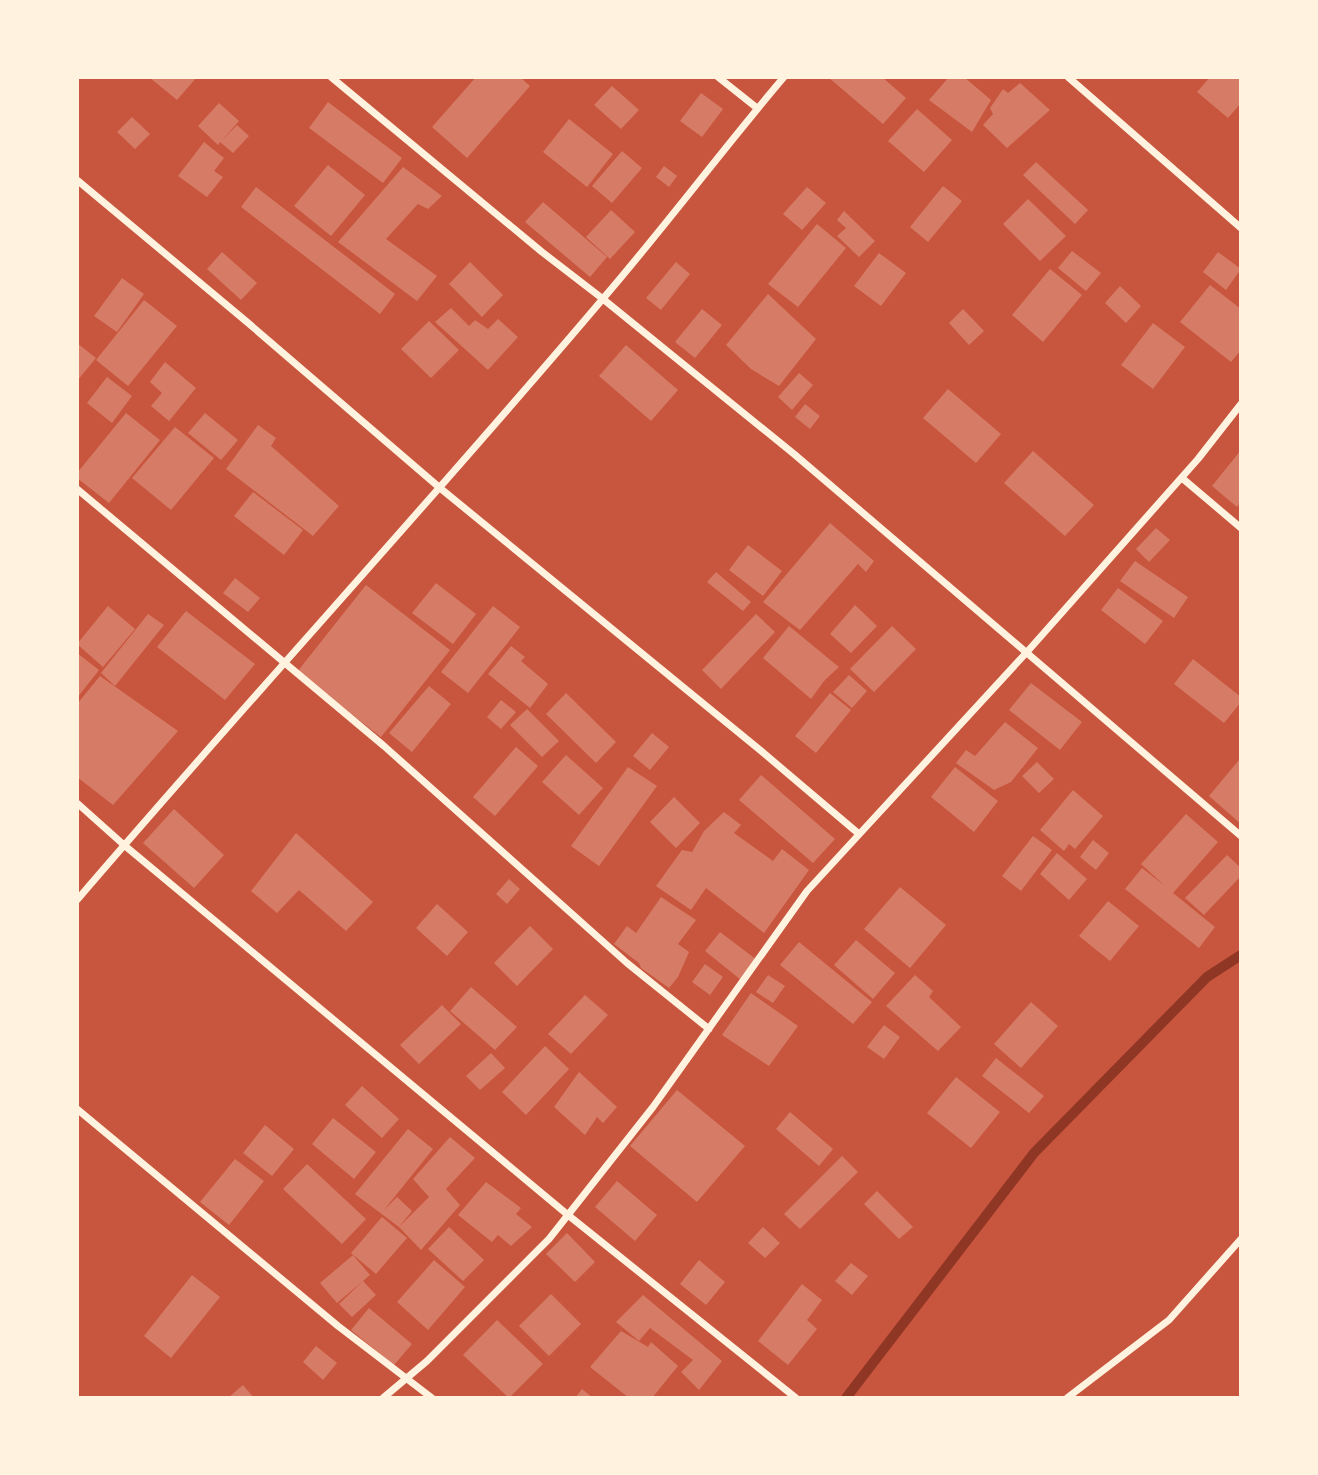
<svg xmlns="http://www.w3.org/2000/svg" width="1318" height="1475" font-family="Roboto,sans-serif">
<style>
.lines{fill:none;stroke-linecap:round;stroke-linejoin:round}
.stream{stroke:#8f3625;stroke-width:10}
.building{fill:#d67c66}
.minor{stroke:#fff3e0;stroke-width:7}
</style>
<rect width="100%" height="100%" fill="#c8553d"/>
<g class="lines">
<path class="stream" d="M846,1398L1034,1153L1207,977L1241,955"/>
</g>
<path class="building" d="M149,77H197L177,100Z
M476,77H520L530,86L467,158L432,127Z
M828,77H882L906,98L883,124Z
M949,77H964L991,100L972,132L929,100Z
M1210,77H1241V103L1228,118L1197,92Z
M1020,83L1050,110L1007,148L983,125L993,114L990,108L1003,89L1008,93Z
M612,86L639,110L621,129L594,105Z
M701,93L723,109L702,137L680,121Z
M328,102L402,158L383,183L309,128Z
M219,103L239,121L222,140L237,125L249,136L233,153L220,142L218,145L198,126Z
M917,109L952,140L924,172L888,141Z
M132,117L150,134L135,149L117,132Z
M569,119L613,154L587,187L543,152Z
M204,142L224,158L214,171L223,177L207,197L178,176Z
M622,151L642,168L612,203L592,186Z
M1036,162L1088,210L1075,224L1023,175Z
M328,165L365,195L331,236L294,206Z
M664,166L677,176L669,187L656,177Z
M403,167L442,196L428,209L418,204L386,239L437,276L417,301L338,242Z
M943,186L962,201L928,242L910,227Z
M256,187L395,294L380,314L241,207Z
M807,187L826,203L802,230L783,214Z
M1028,199L1066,236L1040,261L1003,224Z
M543,202L607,257L590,277L525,222Z
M611,210L635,232L610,259L586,237Z
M844,211L875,241L859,257L837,236L846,228L837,220Z
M817,224L846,248L798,307L768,284Z
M1072,251L1101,273L1086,291L1058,268Z
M222,252L257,283L241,300L207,269Z
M1218,252L1241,269L1226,290L1203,272Z
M879,253L906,273L881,306L854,286Z
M470,262L503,295L482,317L449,284Z
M676,262L690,274L661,310L646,298Z
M1050,269L1082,295L1043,342L1012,315Z
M122,278L144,294L117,332L94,316Z
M1210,285L1241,309V350L1231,362L1180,322Z
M1120,286L1141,306L1126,323L1105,303Z
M768,294L816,339L779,386L751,369L726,345Z
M144,300L177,326L128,386L96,360Z
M451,308L469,326L475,320L488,329L498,319L518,337L488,370L435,322Z
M702,309L722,325L695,358L675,342Z
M963,309L984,331L969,345L949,323Z
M429,321L459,350L431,378L401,349Z
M1153,323L1185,347L1153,389L1121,365Z
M77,343L96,358L77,381Z
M626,345L678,390L651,421L599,376Z
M165,362L196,388L169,421L151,406L162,393L150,382Z
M799,373L813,385L792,410L778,397Z
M107,377L132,396L112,423L87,403Z
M948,389L1001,434L976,463L923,418Z
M805,404L820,416L810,429L795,417Z
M126,413L160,440L109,503L77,478V473Z
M205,413L238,440L221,460L188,433Z
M258,425L276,438L271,446L339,506L313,536L226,469Z
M175,427L214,458L171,510L132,478Z
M1241,450V502L1237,507L1212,486Z
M1033,451L1094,505L1065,536L1004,483Z
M253,492L303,530L284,555L234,516Z
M830,523L874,561L866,572L858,564L800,630L763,602Z
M1156,528L1170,540L1149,562L1136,549Z
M748,545L782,571L763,596L729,570Z
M1135,561L1188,597L1174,618L1120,581Z
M716,572L751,602L743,611L707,582Z
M235,578L260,598L248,612L223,593Z
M436,583L476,614L453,644L412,613Z
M366,585L450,650L381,737L297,672Z
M1118,588L1163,621L1145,644L1101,610Z
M855,605L877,626L851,653L830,634Z
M108,606L135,629L103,667L77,644Z
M493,606L520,627L468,693L441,672Z
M186,611L255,664L225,700L157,647Z
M148,614L164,625L115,686L101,673Z
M756,614L775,632L721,689L702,670Z
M789,626L839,667L824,681L811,699L763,658Z
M892,626L916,649L874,692L850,669Z
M511,646L525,657L521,661L548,684L530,708L488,674Z
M77,653L99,670L77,698Z
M1193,659L1241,697V702L1224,723L1174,684Z
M849,675L867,691L852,708L833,692Z
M100,676L178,731L113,805L77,777V704Z
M1031,683L1082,722L1060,750L1009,710Z
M429,686L451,704L412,752L389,733Z
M566,693L616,742L596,763L546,714Z
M830,693L851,710L816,753L795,736Z
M501,700L516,712L501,729L487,717Z
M527,709L559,741L542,757L510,725Z
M1005,722L1038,748L1011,782L994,790L956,763L966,750L975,756Z
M652,733L669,747L650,770L633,756Z
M516,747L538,766L495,816L473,797Z
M566,755L603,788L579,815L542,782Z
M1239,760L1241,761V824L1209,796Z
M1037,762L1054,779L1039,793L1022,776Z
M628,767L657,786L599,866L571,846Z
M955,767L998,801L974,832L931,797Z
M761,775L835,839L813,863L739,800Z
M1073,790L1103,816L1075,849L1069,844L1064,851L1040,830Z
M674,797L700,823L676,848L650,822Z
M174,809L224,855L194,888L143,843Z
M724,812L741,825L734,833L773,861L782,849L809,870L764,933L706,888L691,910L656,886L682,850L692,852L704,831Z
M1186,814L1218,842L1173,893L1215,927L1199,948L1125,889L1142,868L1165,886L1141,864Z
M296,833L373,902L346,931L299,890L277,913L251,891Z
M1033,836L1052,850L1021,891L1002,876Z
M1093,840L1109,853L1096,870L1080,857Z
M1057,853L1087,879L1069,900L1040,874Z
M1227,855L1241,868V876L1204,915L1185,898Z
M509,879L520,889L507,904L496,894Z
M900,887L946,925L910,968L864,929Z
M661,897L696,920L678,944L689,952L678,977L669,988L641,968L639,963L614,944L627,926L636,933Z
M1108,901L1139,926L1110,961L1079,936Z
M437,904L468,932L447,956L416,928Z
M530,926L553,949L517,986L494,963Z
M720,932L757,960L741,980L705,951Z
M856,940L895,973L873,999L834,965Z
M799,942L872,1002L853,1024L780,965Z
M705,964L723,977L710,995L692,982Z
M768,975L785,986L773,1003L756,992Z
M915,975L933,991L929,997L961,1027L938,1051L886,1006Z
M471,987L517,1027L495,1050L450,1011Z
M751,993L798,1026L769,1066L722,1035Z
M585,995L608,1015L571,1054L548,1034Z
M1031,1002L1058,1026L1021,1068L994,1044Z
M442,1005L461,1024L419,1064L400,1045Z
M884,1025L900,1037L884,1059L867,1047Z
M545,1046L569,1069L526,1115L502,1092Z
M491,1053L505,1068L480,1090L466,1076Z
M996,1058L1044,1096L1029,1113L982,1076Z
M579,1072L617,1107L603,1123L597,1117L585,1135L554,1107Z
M956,1077L1000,1112L971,1148L927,1113Z
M362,1086L399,1119L382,1138L345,1105Z
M677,1090L745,1146L697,1202L630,1146Z
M790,1112L833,1149L819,1166L776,1129Z
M333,1118L376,1152L354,1179L312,1144Z
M265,1125L294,1149L272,1176L243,1153Z
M408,1129L433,1149L384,1210L397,1197L412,1211L399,1227L355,1194Z
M450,1137L475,1158L446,1189L460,1205L421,1250L399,1227L429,1197L413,1179Z
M842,1156L858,1172L800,1229L784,1214Z
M235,1159L264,1181L229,1225L200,1202Z
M307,1164L366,1219L342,1244L283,1189Z
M617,1181L657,1215L635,1241L595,1207Z
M486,1182L521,1208L516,1214L532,1227L511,1246L498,1235L492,1242L458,1215Z
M877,1191L913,1227L899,1239L864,1204Z
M382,1217L407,1238L376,1274L351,1253Z
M449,1227L484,1260L463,1281L428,1249Z
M763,1227L780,1243L765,1258L748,1243Z
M567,1233L595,1262L575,1282L546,1254Z
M353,1255L370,1275L337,1303L320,1283Z
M434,1260L465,1287L428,1330L397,1302Z
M699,1260L725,1282L706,1305L680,1284Z
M851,1263L868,1276L852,1295L835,1281Z
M192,1275L220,1297L171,1358L144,1336Z
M363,1281L376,1295L352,1317L339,1304Z
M802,1284L822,1300L807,1320L817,1329L788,1365L758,1341Z
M551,1294L581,1324L549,1356L519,1326Z
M643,1295L722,1361L699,1390L681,1372L693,1360L650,1328L639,1341L616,1322Z
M369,1308L412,1344L394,1365L351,1330Z
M497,1320L543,1364L509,1398L463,1355Z
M621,1331L648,1347L651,1342L678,1366L652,1398H629L590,1367Z
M316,1346L337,1363L323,1380L303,1362Z
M243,1385L254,1398H228Z
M582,1389L593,1398H575Z"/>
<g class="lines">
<path class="minor" d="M331,77L542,252L603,299L794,454L1241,836
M718,77L757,108
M1068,77L1241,228
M77,180L247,322L440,488L760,750L859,834
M1182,478L1241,528
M77,489L384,746L627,963L709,1029
M77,803L124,845L568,1215L796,1398
M77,900C250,698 430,503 601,301C664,228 722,150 784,77
M77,1109L338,1326L432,1398
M383,1398L427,1361L549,1239L653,1107L807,891L1027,652L1198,459L1241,404
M1067,1398L1169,1320L1241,1239"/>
</g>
<rect width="1318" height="1475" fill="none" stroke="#fff3e0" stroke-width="158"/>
</svg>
